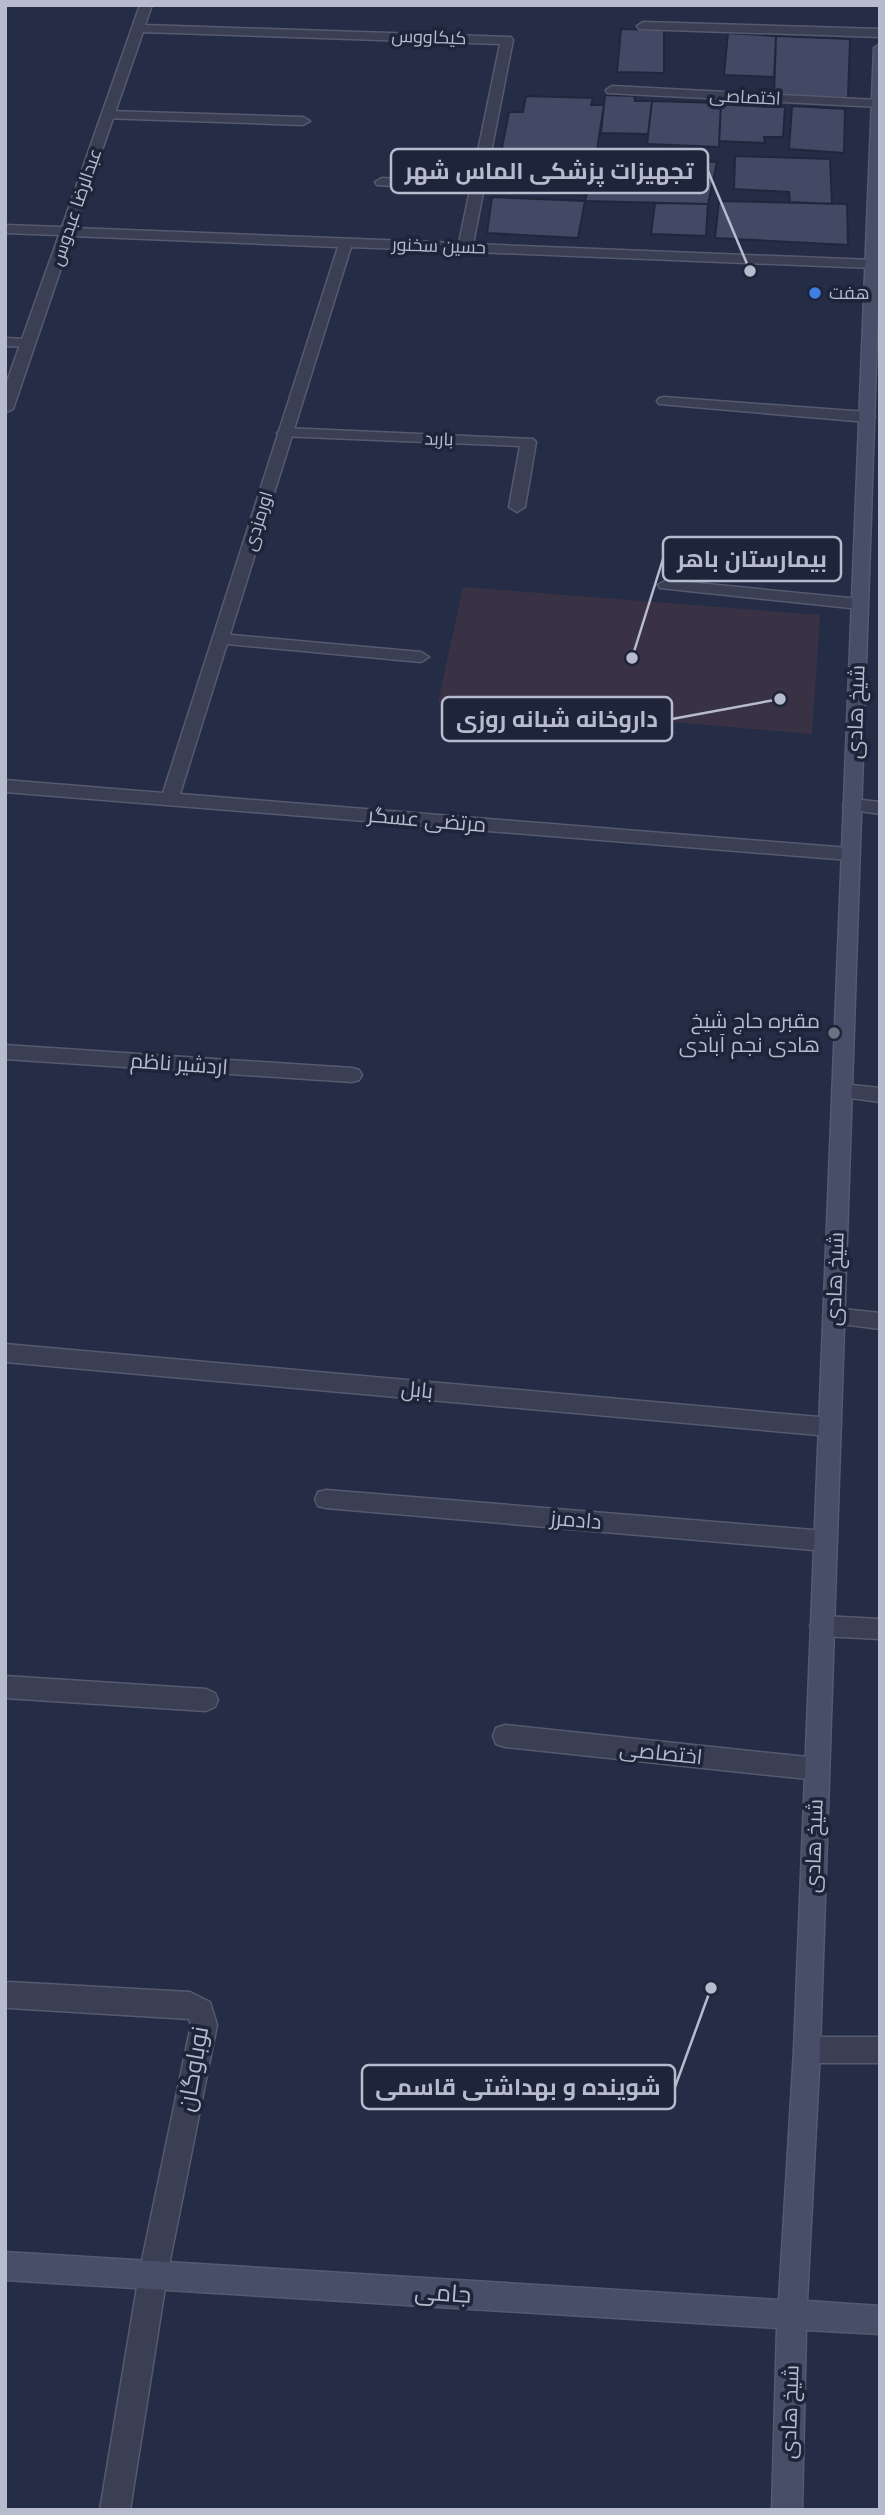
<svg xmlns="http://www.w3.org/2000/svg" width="885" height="2515" font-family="'Open Sans',Cairo,sans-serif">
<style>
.medical{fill:#393245}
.building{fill:#424965;stroke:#20263c;stroke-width:2}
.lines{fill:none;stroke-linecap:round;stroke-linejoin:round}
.lane-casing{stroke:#555a6f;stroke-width:3}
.street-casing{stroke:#555a6f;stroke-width:3}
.secondary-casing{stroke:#555a6f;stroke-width:3}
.lane{fill:#3a3f54;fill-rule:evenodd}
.street{fill:#3a3f54;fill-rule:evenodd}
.secondary{fill:#484d68;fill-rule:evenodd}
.shop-dot{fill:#3f7fe0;stroke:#1e243a;stroke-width:2.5}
.worship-dot{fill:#6b7280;stroke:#1e243a;stroke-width:2.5}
.labels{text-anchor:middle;stroke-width:7;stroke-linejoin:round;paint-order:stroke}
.far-street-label{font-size:18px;fill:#b7bbce;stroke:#1e243a}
.far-poi-label{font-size:18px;fill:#b7bbce;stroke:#1e243a;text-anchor:start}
.street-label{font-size:21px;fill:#b7bbce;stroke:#1e243a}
.poi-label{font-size:21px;fill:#b7bbce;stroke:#1e243a;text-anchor:end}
.near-street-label{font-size:24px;fill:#b7bbce;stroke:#1e243a}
.leader{fill:none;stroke:#b7bbce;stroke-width:2.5}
.callout-dot{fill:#b7bbce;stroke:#1e243a;stroke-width:2.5}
.callout{fill:#1e243a;stroke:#b7bbce;stroke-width:2.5}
.callout-label{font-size:23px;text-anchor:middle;font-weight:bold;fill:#b7bbce}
</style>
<rect width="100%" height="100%" fill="#252c45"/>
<path class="medical" d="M463,587L820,615L812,734L438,702Z"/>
<path class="building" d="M621,29L664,30V73L617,72Z
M728,33L776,36L774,77L724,75Z
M776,36L850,39L848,98L774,95Z
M605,95L634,96L635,101H652L648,134L601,133Z
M526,96L593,98L591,105H604L595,162L500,158L509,112H523Z
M652,101L721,103L719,147L647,144Z
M721,103L785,107L783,137H764L765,143L719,141Z
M792,106L845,109L844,153L789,149Z
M633,152L679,154L680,160L717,162L708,204L585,201L596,155L632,157Z
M735,156L830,159L832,204L790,202L789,192L734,189Z
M500,158L595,162L587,195L494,192Z
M492,197L585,201L578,238L487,233Z
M719,201L847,204L848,245L715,238Z
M655,203L708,204L706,236L651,234Z"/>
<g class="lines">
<defs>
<path id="lane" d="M643,22L880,29V37L639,29L637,26Z
M612,86L878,100L880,107L607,93L606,90Z
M108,111L303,117L310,121L303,125L103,118L102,115Z
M382,178L477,183L484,187L477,191L377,185L375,182Z
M5,338L28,339L35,343L28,347L5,346Z
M664,397L867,412L875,417L867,422L659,404L657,401L659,398Z
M285,428L533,439L536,442L525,507L517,512L509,507L520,446L280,436L277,433Z
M666,580L860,599L868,604L860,609L660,588L658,585Z
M221,634L421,652L429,657L421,662L215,643L213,639L215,635Z
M842,1084L880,1088V1102L835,1096L832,1091L835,1086Z
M834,1308L880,1313V1329L826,1322L823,1316L826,1310Z
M326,1490L825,1531L833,1534L836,1541L833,1548L825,1551L326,1508L318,1506L315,1499L318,1492Z
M5,1676L206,1689L215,1693L218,1700L215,1707L206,1711L5,1698Z
M505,1725L817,1758L826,1761L829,1769L826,1777L817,1780L505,1747L496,1744L493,1736L496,1728Z
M9,1982L190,1992L210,2002L217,2025L167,2275L130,2510H100L139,2275L191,2025L189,2019L9,2008L5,2006V1984Z"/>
<path id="street" d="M140,5H152L145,25L511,37L513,40L473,244L872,260L879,264L872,268L351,247L180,794L849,848L858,854L855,858L849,860L5,792V780L163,793L338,247L72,236L13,409L5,413V387L59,235L5,233V225L62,227ZM143,32L500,44L459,243L75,228Z
M852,799L880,802V814L846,809L843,805L846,801Z
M5,1045L352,1068L359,1070L362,1075L359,1080L352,1082L5,1059Z
M5,1344L830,1418L838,1421L841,1427L838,1433L830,1436L5,1362Z
M822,1616L880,1619V1639L822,1636L814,1633L810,1626L814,1619Z
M807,2037H880V2063H807L798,2059L794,2050L798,2041Z"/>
<path id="secondary" d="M880,44V245L820,2050L807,2301L880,2306V2334L806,2330L802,2510H772L777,2328L5,2280V2252L779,2300L794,2050L874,48Z"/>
</defs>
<use href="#lane" class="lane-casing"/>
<use href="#street" class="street-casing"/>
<use href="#secondary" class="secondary-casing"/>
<use href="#lane" class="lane"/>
<use href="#street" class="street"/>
<use href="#secondary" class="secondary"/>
</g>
<circle class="shop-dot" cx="815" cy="293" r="7"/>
<circle class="worship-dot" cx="834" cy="1033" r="7"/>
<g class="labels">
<g class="far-street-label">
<text transform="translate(429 37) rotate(2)" y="6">کیکاووس</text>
<text transform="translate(745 97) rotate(3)" y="6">اختصاصی</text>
<text transform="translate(76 207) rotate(-71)" y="6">عبدالرضا عبدوس</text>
<text transform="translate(439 246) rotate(2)" y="6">حسین سخنور</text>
<text transform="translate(439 439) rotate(2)" y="6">باربد</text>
<text transform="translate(258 521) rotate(-73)" y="6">اورمزدی</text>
</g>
<g class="far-poi-label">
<text x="829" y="299">هفت</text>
</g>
<g class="street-label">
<text transform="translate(856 712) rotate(-88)" y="7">شیخ هادی</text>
<text transform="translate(427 820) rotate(5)" y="7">مرتضی عسگر</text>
<text transform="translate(179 1064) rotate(4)" y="7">اردشیر ناظم</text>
<text transform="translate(835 1279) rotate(-88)" y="7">شیخ هادی</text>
<text transform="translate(417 1390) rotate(5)" y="7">بابل</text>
<text transform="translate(576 1520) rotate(5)" y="7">دادمرز</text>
<text transform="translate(661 1753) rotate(6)" y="7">اختصاصی</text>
<text transform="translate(814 1846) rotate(-88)" y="7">شیخ هادی</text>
<text transform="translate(790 2412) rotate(-88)" y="7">شیخ هادی</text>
</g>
<g class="poi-label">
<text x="820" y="1028">مقبره حاج شیخ<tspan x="820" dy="24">هادی نجم آبادی</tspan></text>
</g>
<g class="near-street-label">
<text transform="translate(193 2069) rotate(-80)" y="8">نوباوگان</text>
<text transform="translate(443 2293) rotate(4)" y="8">جامی</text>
</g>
</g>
<path class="leader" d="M750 271L708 171M632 658L663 559M780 699L672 719M711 1988L675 2087"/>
<g class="callout-dot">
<circle cx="750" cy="271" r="7"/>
<circle cx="632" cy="658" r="7"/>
<circle cx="780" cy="699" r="7"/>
<circle cx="711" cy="1988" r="7"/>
</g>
<g class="callout">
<rect x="391" y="149" width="317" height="44" rx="7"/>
<rect x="663" y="537" width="178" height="44" rx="7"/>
<rect x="442" y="697" width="230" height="44" rx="7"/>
<rect x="362" y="2065" width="313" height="44" rx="7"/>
</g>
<g class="callout-label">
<text x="549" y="179">تجهیزات پزشکی الماس شهر</text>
<text x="752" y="567">بیمارستان باهر</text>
<text x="557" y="727">داروخانه شبانه روزی</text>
<text x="518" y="2095">شوینده و بهداشتی قاسمی</text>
</g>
<rect width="885" height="2515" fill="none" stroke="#b7bbce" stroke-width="14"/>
</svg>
